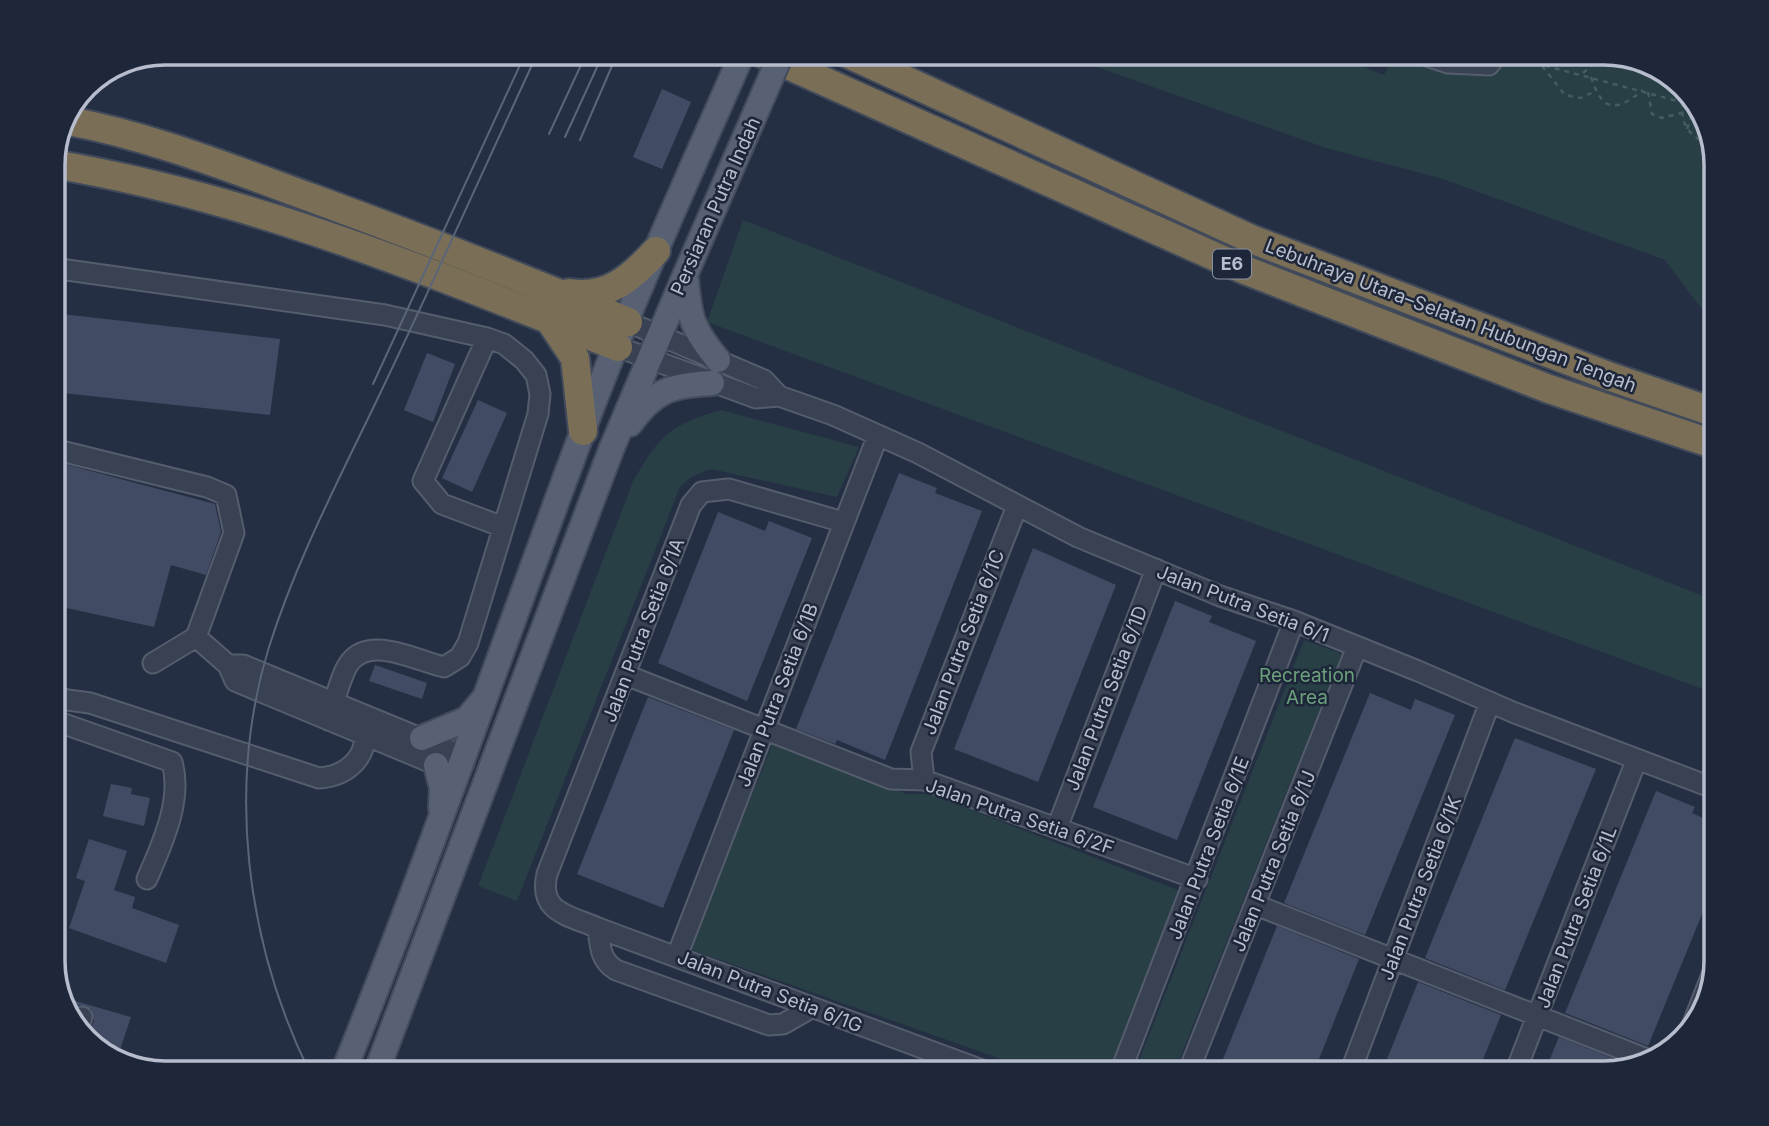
<svg xmlns="http://www.w3.org/2000/svg" width="1769" height="1126" font-family="Inter,sans-serif">
<style>
.green{fill:#273f45}
.building{fill:#414c64}
.lines{fill:none;stroke-linecap:round;stroke-linejoin:round}
.minor-casing{stroke:#555d6d;stroke-width:23}
.major-casing{stroke:#434b5c;stroke-width:28}
.highway-casing{stroke:#414a5b;stroke-width:32}
.path{stroke:#455c61;stroke-width:2.5;stroke-dasharray:5 5;stroke-linecap:butt}
.minor{stroke:#394253;stroke-width:19}
.major{stroke:#576173;stroke-width:24}
.highway{stroke:#7a6f56;stroke-width:28}
.tram{stroke:#5b657a;stroke-width:2}
.major-bridge-casing{stroke:#434b5c;stroke-width:28;stroke-linecap:butt}
.major-bridge{stroke:#576173;stroke-width:24}
.labels{text-anchor:middle;stroke-width:5;stroke-linejoin:round;paint-order:stroke}
.shield{fill:#1e2739;stroke:#8990a1;stroke-width:2}
.shield-label{font-size:18px;font-weight:bold;fill:#b7bdcd}
.street-label{font-size:19px;fill:#b7bdcd;stroke:#1e2739}
.park-label{font-size:19px;fill:#6c9f7c;stroke:#1e2739}
.rim{fill:none;stroke:#b7bdcd;stroke-width:3.5}
</style>
<rect width="100%" height="100%" fill="#252f44"/>
<path class="green" d="M1289,52L1351,62L1384,75L1395,53L1605,52L1666,71L1702,109L1716,157V328L1665,260L1443,179L1326,148L1057,53Z
M743,220L1716,601V694L707,322Z
M721,410L859,447L837,497L711,469L691,477L680,487L517,901L478,886L632,484C658,437 669,425 721,410Z
M1304,640L1342,654L1174,1073H1134Z
M773,743L907,794H930L1178,890L1111,1073H1041L689,949Z"/>
<path class="building" d="M662,89L691,102L662,169L633,157Z
M53,313L280,339L270,415L53,392Z
M427,353L455,364L433,422L404,410Z
M478,400L507,413L472,492L442,478Z
M64,464L215,504L221,532L206,575L171,565L154,627L53,605V506Z
M899,473L937,488L935,493L982,511L885,760L837,740L835,744L796,729Z
M718,512L765,531L769,521L812,538L747,701L658,663Z
M1033,548L1116,585L1038,782L954,749Z
M1175,601L1212,616L1209,622L1256,641L1177,840L1093,807Z
M375,665L427,683L422,699L369,681Z
M1370,693L1411,710L1415,699L1455,715L1365,935L1284,903Z
M648,697L734,730L663,908L577,874Z
M1515,738L1596,769L1505,990L1425,958Z
M111,784L132,788L131,794L150,798L144,826L103,816Z
M1656,791L1695,807L1692,813L1716,824V880L1648,1046L1565,1013Z
M89,839L127,851L114,890L135,897L132,908L179,925L166,963L69,928L85,881L76,878Z
M1277,926L1359,959L1313,1074H1217Z
M1418,982L1501,1015L1477,1074H1381Z
M61,997L131,1017L117,1059L103,1055L86,1037L94,1021L91,1009L79,1005L74,1008L68,1019Z
M1559,1037L1632,1066L1605,1073H1544Z"/>
<g class="lines">
<defs>
<path id="minor" d="M1415,52L1448,63L1489,65L1499,52
M53,268L385,315L487,338L504,344L524,360L536,375L540,394L538,414L468,643L460,657L444,667C417,661 371,635 350,662C341,673 334,705 328,720
M628,322L764,380L779,396
M487,338L423,481L442,504L503,527
M618,347L756,398L779,396L833,415L918,453L1078,537L1220,596L1294,621L1418,671L1515,713L1716,789
M53,449L207,487L226,495L234,533L196,637L153,663
M843,522L729,489L702,492L691,505L547,874C538,913 569,915 598,928L990,1073
M196,637L228,665L235,681L449,770L464,763L454,752L243,665H228
M626,675L891,779L924,780L1197,879
M53,698L90,703L319,778C348,776 371,755 363,725
M53,720L172,762C183,800 162,844 147,879
M924,780L921,752L1017,506
M1057,828L1156,569
M1256,905L1652,1061
M598,928C600,946 600,960 616,970L769,1025L783,1024L811,1008
M677,956L878,435
M78,1028L82,1017
M1690,1031L1713,972
M1120,1073L1294,621
M1188,1073L1357,647
M1350,1073L1490,702
M1515,1073L1636,761"/>
<path id="major" d="M686,277C689,317 692,329 718,360
M630,424C654,390 672,385 712,383
M422,738L467,719L482,701
M436,765L442,788L441,808
M343,1073C428,862 502,647 582,433C630,304 688,178 743,52
M376,1073L611,450L686,273"/>
<path id="highway" d="M759,52L1245,270L1549,389L1716,445
M844,52L1251,239L1611,377L1716,413
M69,121C153,137 232,169 312,198C418,237 523,278 628,322
M53,164C254,198 429,272 618,347
M569,293C608,299 631,278 656,251
M549,319L575,358L583,431"/>
</defs>
<use href="#minor" class="minor-casing"/>
<use href="#major" class="major-casing"/>
<use href="#highway" class="highway-casing"/>
<path class="path" d="M1516,58L1700,107
M1642,64L1661,84L1686,92
M1542,66L1565,95L1581,98L1595,91
M1583,73L1607,53
M1591,77C1603,113 1616,112 1643,90
M1648,92L1652,114L1662,118L1681,113
M1686,92C1676,116 1686,139 1712,144
M1687,129L1695,106
M1700,139L1706,123"/>
<use href="#minor" class="minor"/>
<use href="#major" class="major"/>
<use href="#highway" class="highway"/>
<path class="tram" d="M549,134L587,52
M565,137L604,52
M580,140L618,52
M373,384L526,52
M310,1073C246,943 226,787 269,647C298,555 345,468 386,381C438,272 487,162 538,52"/>
<defs>
<path id="major-bridge" d="M686,273L782,52"/>
</defs>
<use href="#major-bridge" class="major-bridge-casing"/>
<use href="#major-bridge" class="major-bridge"/>
</g>
<g class="labels">
<rect class="shield" x="1213" y="249.5" width="38" height="29" rx="5"/>
<g class="shield-label">
<text x="1232" y="270">E6</text>
</g>
<g class="street-label">
<text transform="translate(715 206) rotate(-66)" y="7">Persiaran Putra Indah</text>
<text transform="translate(1451 315) rotate(21)" y="7">Lebuhraya Utara–Selatan Hubungan Tengah</text>
<text transform="translate(1243 603) rotate(21)" y="7">Jalan Putra Setia 6/1</text>
<text transform="translate(643 630) rotate(-69)" y="7">Jalan Putra Setia 6/1A</text>
<text transform="translate(963 642) rotate(-69)" y="7">Jalan Putra Setia 6/1C</text>
<text transform="translate(777 695) rotate(-69)" y="7">Jalan Putra Setia 6/1B</text>
<text transform="translate(1106 698) rotate(-69)" y="7">Jalan Putra Setia 6/1D</text>
<text transform="translate(1020 816) rotate(19)" y="7">Jalan Putra Setia 6/2F</text>
<text transform="translate(1208 848) rotate(-69)" y="7">Jalan Putra Setia 6/1E</text>
<text transform="translate(1273 861) rotate(-68)" y="7">Jalan Putra Setia 6/1J</text>
<text transform="translate(1420 888) rotate(-69)" y="7">Jalan Putra Setia 6/1K</text>
<text transform="translate(1576 917) rotate(-69)" y="7">Jalan Putra Setia 6/1L</text>
<text transform="translate(770 991) rotate(21)" y="7">Jalan Putra Setia 6/1G</text>
</g>
<g class="park-label">
<text x="1307" y="682">Recreation<tspan x="1307" dy="22">Area</tspan></text>
</g>
</g>
<path d="M0 0H1769V1126H0ZM165 65H1604A100 100 0 0 1 1704 165V961A100 100 0 0 1 1604 1061H165A100 100 0 0 1 65 961V165A100 100 0 0 1 165 65Z" fill="#1e2739" fill-rule="evenodd"/>
<path class="rim" d="M165 65H1604A100 100 0 0 1 1704 165V961A100 100 0 0 1 1604 1061H165A100 100 0 0 1 65 961V165A100 100 0 0 1 165 65Z"/>
</svg>
